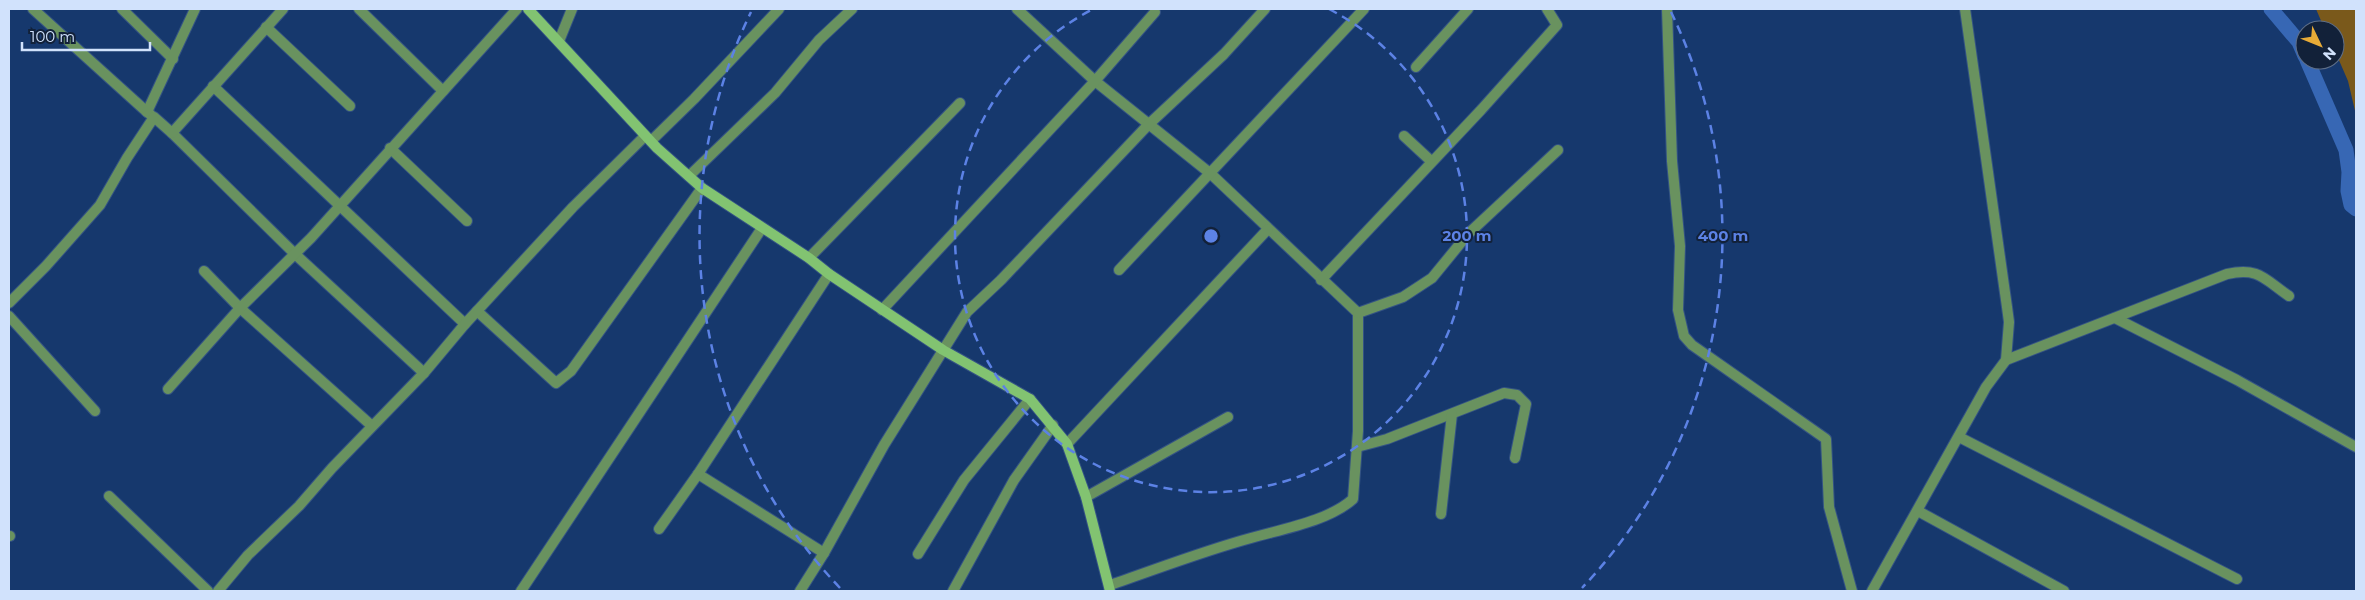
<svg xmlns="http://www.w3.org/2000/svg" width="2365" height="600" viewBox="0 0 2365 600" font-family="Montserrat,sans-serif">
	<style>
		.green { fill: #7a591b }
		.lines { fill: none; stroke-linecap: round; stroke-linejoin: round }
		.river { stroke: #3767b4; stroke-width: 15 }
		.minor-casing { stroke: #345384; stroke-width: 12 }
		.secondary-casing { stroke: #345384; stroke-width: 12 }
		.minor { stroke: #69925f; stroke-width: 10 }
		.secondary { stroke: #82c371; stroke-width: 10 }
		.ring { fill: none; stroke: #5c82e5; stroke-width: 2.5; stroke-dasharray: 9 6 }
		.centre { fill: #5c82e5; stroke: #122139; stroke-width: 2.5 }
		.ring-label { font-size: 15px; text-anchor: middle; font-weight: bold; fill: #5c82e5; stroke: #122139; stroke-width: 4; stroke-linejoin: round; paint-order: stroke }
	</style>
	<rect width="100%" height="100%" fill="#16386d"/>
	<path class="green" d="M2316 9H2356V115L2348 81 2335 51V30H2325Z"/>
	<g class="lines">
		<g class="river">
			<path d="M2271 9 2299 42 2305 56"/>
			<path d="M2307 60 2346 150 2349 172 2348 191 2351 205 2356 209"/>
		</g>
		<defs>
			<g id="minor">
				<path d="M33 9 147 112"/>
				<path d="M122 9 173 59"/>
				<path d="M359 9 443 91"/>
				<path d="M1017 9 1095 81 1211 174 1358 313V431L1353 499C1329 521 1282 529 1251 538 1203 551 1157 569 1110 585"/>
				<path d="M1667 9 1672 161 1680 246 1678 310 1684 336 1692 345 1826 439 1829 507 1852 591"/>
				<path d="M266 27 350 106"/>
				<path d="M559 41 572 9"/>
				<path d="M1416 67 1468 9"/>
				<path d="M213 86 465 324"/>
				<path d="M151 115 147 112 195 9"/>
				<path d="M172 133 295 254 424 373"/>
				<path d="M1404 136 1431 161"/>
				<path d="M651 141 694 99 779 9"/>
				<path d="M390 148 467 221"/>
				<path d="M689 176 775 93 819 40 852 9"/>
				<path d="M809 258 960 103"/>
				<path d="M1119 270 1364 9"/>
				<path d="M204 271 240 308 372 426"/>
				<path d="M1321 280 1481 110 1557 25 1547 9"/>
				<path d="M9 303 46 266 100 205 127 158 154 117 172 133 283 9"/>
				<path d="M882 310 1095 81 1155 12"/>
				<path d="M477 311 556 383 571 371 702 188"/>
				<path d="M1358 313 1403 297 1432 278 1468 234 1558 150"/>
				<path d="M9 316 95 411"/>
				<path d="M2115 318 2237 380 2356 447"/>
				<path d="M2006 360 2227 274C2259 267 2264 279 2289 296"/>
				<path d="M168 389 240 308 311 238 517 9"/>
				<path d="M1959 437 2237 579"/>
				<path d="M1067 444 1268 229"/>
				<path d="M1357 447 1387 439 1504 393 1517 395 1526 404 1515 458"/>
				<path d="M698 474 824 553"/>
				<path d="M109 496 208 591"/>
				<path d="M1086 497 1228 417"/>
				<path d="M1918 511 2064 591"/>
				<path d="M1441 514 1452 414"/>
				<path d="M659 529 698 474 829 274"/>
				<path d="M9 536H10"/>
				<path d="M918 554 964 480 1030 399"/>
				<path d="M218 591 248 555 299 506 332 468 424 373 465 324 573 207 645 136"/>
				<path d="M521 591 762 228"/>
				<path d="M800 591 824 553 884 445 967 312 1001 280 1148 125 1224 54 1265 9"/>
				<path d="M953 591 1014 480 1053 425"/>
				<path d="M1872 591 1986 387 2006 360 2009 322 2007 307 1965 9"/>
			</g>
			<path id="secondary" d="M528 9 657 148 702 188 809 258 829 274 943 350 1030 399 1067 444 1086 497 1110 591"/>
		</defs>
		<use href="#minor" class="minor-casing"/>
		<use href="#secondary" class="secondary-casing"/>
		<use href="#minor" class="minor"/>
		<use href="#secondary" class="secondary"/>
	</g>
	<g class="ring">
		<path d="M1329 9A256 256 0 1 1 1093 9"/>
		<path d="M840 588A512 512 0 0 1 751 12M1671 12A512 512 0 0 1 1582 588"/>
	</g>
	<circle cx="1211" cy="236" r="8" class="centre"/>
	<g class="ring-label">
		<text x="1467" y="241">200 m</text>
		<text x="1723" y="241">400 m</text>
	</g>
	<rect width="2365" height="600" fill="none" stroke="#d1e2fc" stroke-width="20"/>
	<g transform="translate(2320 45) rotate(133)"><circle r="24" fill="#122139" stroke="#5e6e87"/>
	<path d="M0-4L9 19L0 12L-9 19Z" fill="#e8ab37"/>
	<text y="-8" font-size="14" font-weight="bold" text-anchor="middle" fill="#d1e2fc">N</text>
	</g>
	<path d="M22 42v8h128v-8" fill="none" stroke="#d1e2fc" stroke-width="2.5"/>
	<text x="30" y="42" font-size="15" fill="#d1e2fc" stroke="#122139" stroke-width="4" paint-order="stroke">100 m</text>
</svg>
